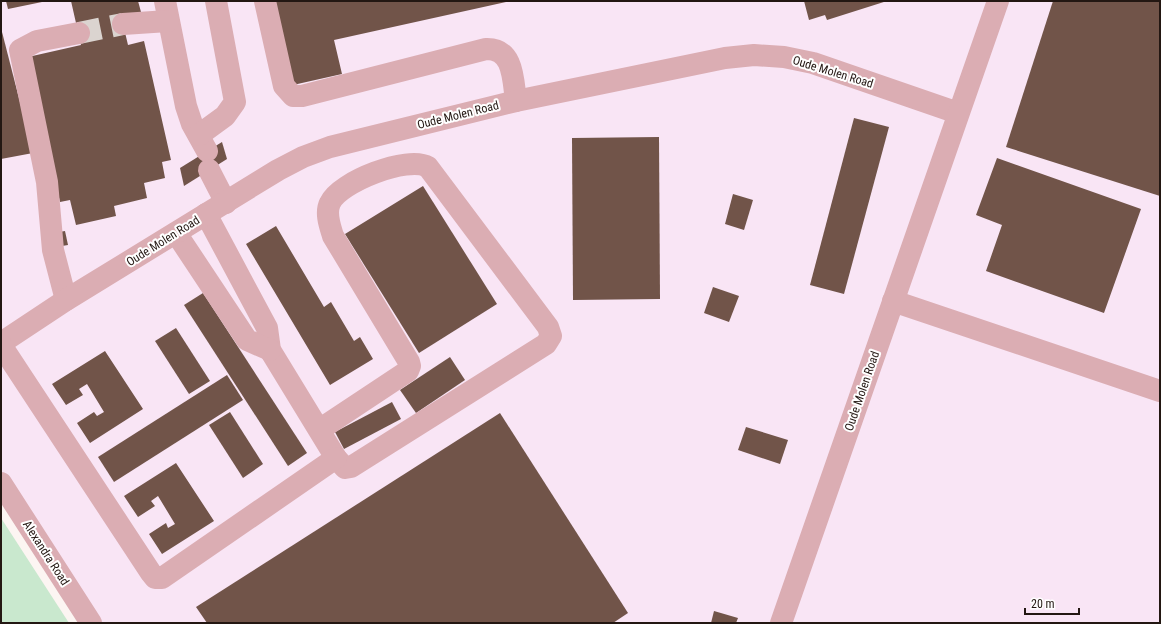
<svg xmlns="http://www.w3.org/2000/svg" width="1161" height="624" viewBox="0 0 1161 624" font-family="'Roboto Condensed',sans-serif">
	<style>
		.industrial { fill: #f9e5f5 }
		.green { fill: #c9e8ce }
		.building { fill: #715449 }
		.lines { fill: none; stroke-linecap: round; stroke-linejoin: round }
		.minor-tunnel { stroke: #dbd4d0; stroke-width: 22; stroke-dasharray: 22 11; stroke-linecap: butt }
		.minor { stroke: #dbadb3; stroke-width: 22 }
		.labels { text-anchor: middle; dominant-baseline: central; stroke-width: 4; stroke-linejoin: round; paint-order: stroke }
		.street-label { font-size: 12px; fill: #231712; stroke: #fff }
	</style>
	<rect width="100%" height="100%" fill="#fcf5f2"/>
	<path class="industrial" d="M1 1H1160V623H91L1 483Z"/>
	<path class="green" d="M1 518 69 623H1Z"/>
	<g class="building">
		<path d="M6 1H42V2L8 9Z"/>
		<path d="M71 1H138L141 12 123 24 128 45 144 41 171 160 162 162 165 178 144 183 147 198 114 206 116 216 76 225 70 200 60 202 28 57 81 45Z"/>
		<path d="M274 1H506V2L334 40 342 74 293 85Z"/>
		<path d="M804 1H887L827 20 825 15 809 20Z"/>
		<path d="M1053 1H1160V196L1006 147Z"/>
		<path d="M1 28 33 153 1 159Z"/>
		<path d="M854 118 889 127 844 294 810 285Z"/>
		<path d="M659 137 660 299 573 300 572 138Z"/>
		<path d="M222 142 227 159 184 186 180 168Z"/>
		<path d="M997 158 1141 209 1104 313 986 271 1002 225 976 215Z"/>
		<path d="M423 186 497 304 419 353 345 234Z"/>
		<path d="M733 194 753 200 744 230 725 224Z"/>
		<path d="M276 226 324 307 331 302 354 341 360 337 373 359 330 385 246 244Z"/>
		<path d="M65 231 68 245 62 246 59 232Z"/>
		<path d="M713 287 739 296 729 322 704 313Z"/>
		<path d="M203 293 307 453 288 466 184 305Z"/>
		<path d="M176 328 210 381 189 394 155 341Z"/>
		<path d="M105 351 143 409 90 443 77 423 94 412 97 416 104 412 87 384 79 389 83 395 66 405 52 384Z"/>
		<path d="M450 357 465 380 416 413 400 390Z"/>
		<path d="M227 375 243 400 114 482 98 457Z"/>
		<path d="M392 402 401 419 344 449 335 432Z"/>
		<path d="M230 412 263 464 243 478 209 425Z"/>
		<path d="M500 413 628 613 613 623H207L196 607Z"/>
		<path d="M746 427 788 440 780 464 738 450Z"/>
		<path d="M176 463 214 521 162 554 149 534 166 523 168 528 175 524 158 496 151 501 155 506 138 517 124 496Z"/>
		<path d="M714 611 738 618 736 623H711Z"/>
	</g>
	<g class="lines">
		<path class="minor-tunnel" d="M79 33 123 24"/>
		<g class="minor">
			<path d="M165 1 186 106 192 124 207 151"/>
			<path d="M265 1 284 86 293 96H302L486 49C514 48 513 80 516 101"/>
			<path d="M123 24 168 21"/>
			<path d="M199 135 225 116 235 102 216 1"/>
			<path d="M209 170 226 203"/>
			<path d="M206 214 267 328 270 350 336 458 345 468 351 467 546 344 551 336 548 327 428 167C408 155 339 182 330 203 325 213 330 226 333 236L409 362 410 366 408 371 319 430"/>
			<path d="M176 233 247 340 270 350"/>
			<path d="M66 300 53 250 47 182 20 50 37 41 79 33"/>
			<path d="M893 301 1160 391"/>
			<path d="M1 343 66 300 278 170 303 157 330 147 516 101 725 58 754 55 784 57 813 63 958 113"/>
			<path d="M1 345 151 573 155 578H162L336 458"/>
			<path d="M1 483 91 623"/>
			<path d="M781 623 998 1"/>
		</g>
	</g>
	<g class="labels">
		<g class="street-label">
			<text transform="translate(833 72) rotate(17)">Oude Molen Road</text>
			<text transform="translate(458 115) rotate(-14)">Oude Molen Road</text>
			<text transform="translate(163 241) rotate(-32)">Oude Molen Road</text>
			<text transform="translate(862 391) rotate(-71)">Oude Molen Road</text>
			<text transform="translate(46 553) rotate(57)">Alexandra Road</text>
		</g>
	</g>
	<rect width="1161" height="624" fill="none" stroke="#231712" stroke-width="4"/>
	<path d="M1025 608v6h54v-6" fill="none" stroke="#231712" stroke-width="2"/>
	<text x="1031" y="608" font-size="12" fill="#231712" stroke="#ffffff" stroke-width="3" paint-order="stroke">20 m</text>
</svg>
